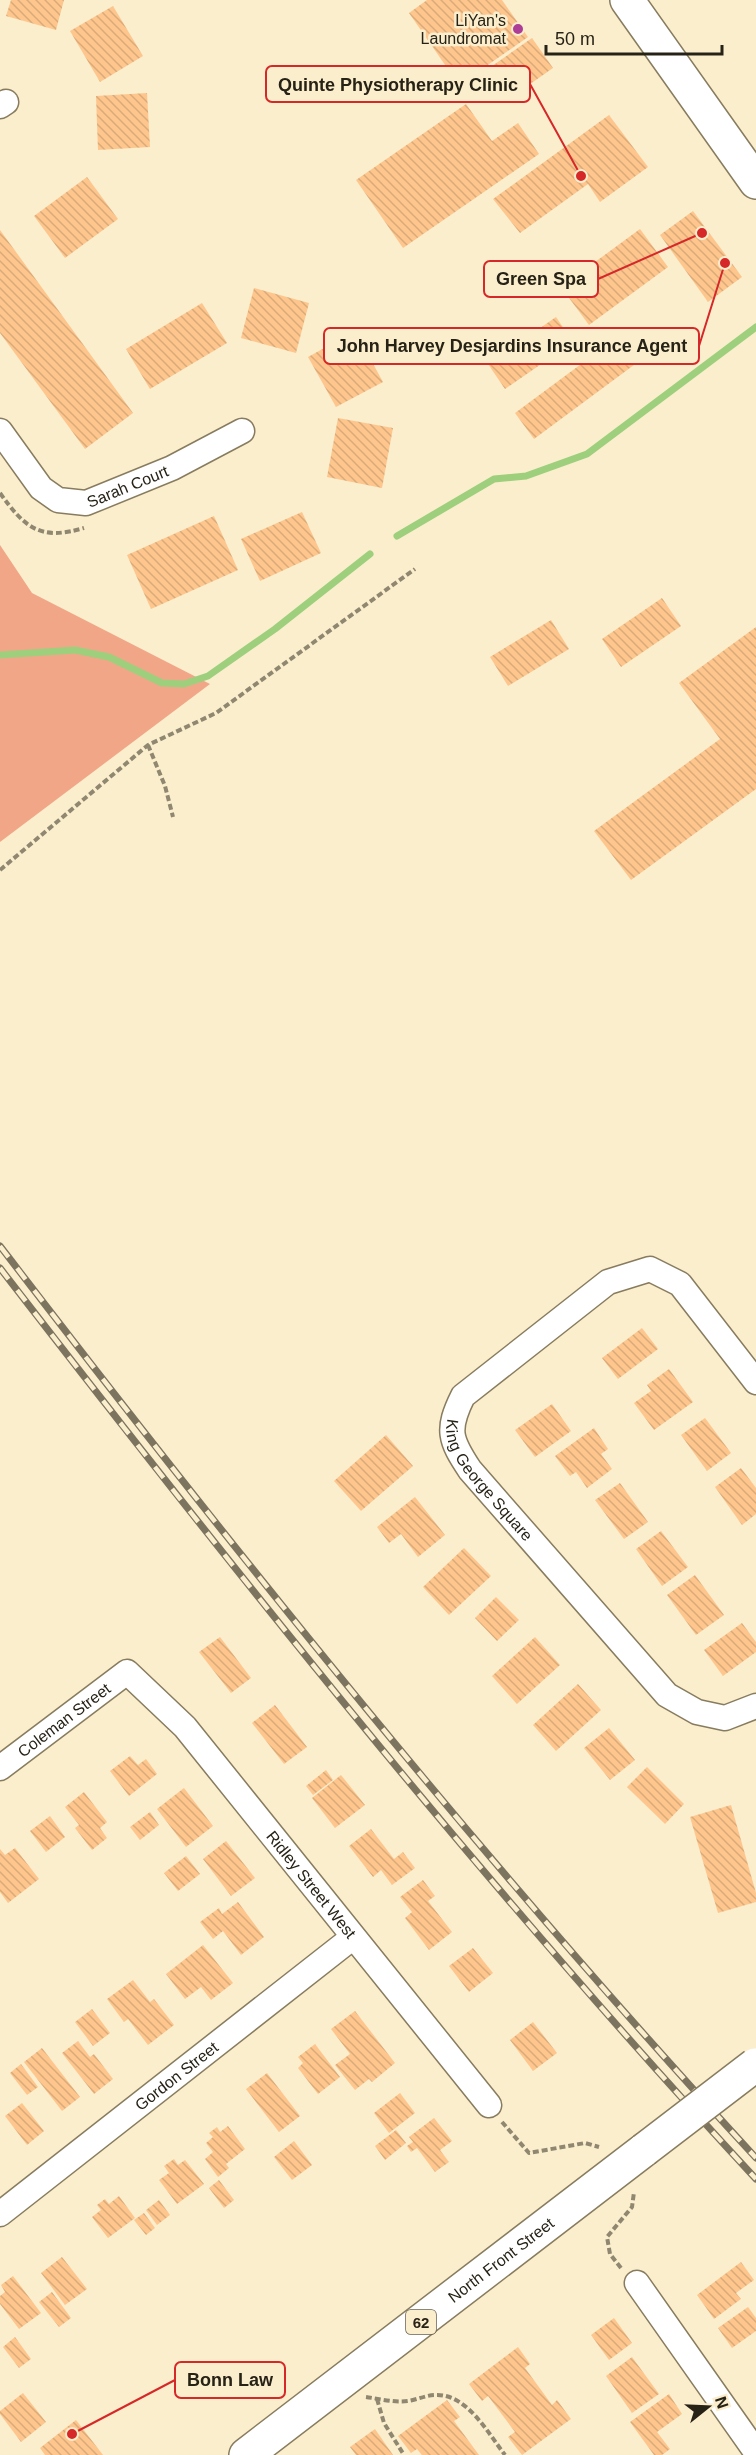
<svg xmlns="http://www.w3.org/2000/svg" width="756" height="2455" viewBox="0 0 756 2455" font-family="Arial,sans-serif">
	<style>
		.grass { fill: #f1a787 }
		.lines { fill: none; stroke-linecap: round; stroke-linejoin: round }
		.stream { stroke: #9ecf7d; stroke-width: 7 }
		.building { fill: url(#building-back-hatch) }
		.minor-casing { stroke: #887c5f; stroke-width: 27 }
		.secondary-casing { stroke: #887c5f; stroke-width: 36 }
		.primary-casing { stroke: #887c5f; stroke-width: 36 }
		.path { stroke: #908771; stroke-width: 4; stroke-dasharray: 6 3; stroke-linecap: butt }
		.minor { stroke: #fff; stroke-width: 24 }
		.secondary { stroke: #fff; stroke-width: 33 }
		.primary { stroke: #fff; stroke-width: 33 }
		.rail-casing { stroke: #7d7460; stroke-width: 7 }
		.rail { stroke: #fbeecd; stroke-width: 4.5; stroke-dasharray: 14; stroke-linecap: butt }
		.primary-bridge-casing { stroke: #887c5f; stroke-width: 36; stroke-linecap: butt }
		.primary-bridge { stroke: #fff; stroke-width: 33 }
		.poi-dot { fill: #ae3d98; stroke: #fbeecd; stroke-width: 2 }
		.labels { text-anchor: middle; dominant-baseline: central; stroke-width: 5; stroke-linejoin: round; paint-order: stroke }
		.shield { fill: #fbeecd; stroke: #675f4d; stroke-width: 1.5 }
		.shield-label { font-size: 15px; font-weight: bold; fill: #272216 }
		.poi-label { font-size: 16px; fill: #272216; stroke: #fbeecd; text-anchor: end }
		.street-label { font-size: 16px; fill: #272216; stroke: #fbeecd }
		.leader { fill: none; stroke: #d62828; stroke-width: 2 }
		.callout-dot { fill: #d62828; stroke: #fbeecd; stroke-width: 2 }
		.callout { fill: #fbeecd; stroke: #d62828; stroke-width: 2 }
		.callout-label { font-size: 18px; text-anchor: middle; font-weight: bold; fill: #272216 }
	</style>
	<defs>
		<pattern id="building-back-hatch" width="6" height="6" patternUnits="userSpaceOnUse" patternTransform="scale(1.5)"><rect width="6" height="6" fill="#fec68d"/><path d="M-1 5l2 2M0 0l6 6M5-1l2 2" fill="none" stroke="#daaa79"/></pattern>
	</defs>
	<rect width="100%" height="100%" fill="#fbeecd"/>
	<path class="grass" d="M0 545 32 593 210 684 0 842Z"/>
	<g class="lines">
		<g class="stream">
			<path d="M397 536 494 479 526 476 587 454 756 327"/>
			<path d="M0 655 75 650 109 657 162 683 184 684 208 676 275 629 370 554"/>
		</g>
	</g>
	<g class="building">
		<path d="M11 0H64L56 30 6 16Z"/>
		<path d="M427 0H502L528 37 459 85 409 13Z"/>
		<path d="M113 6 143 56 100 82 70 31Z"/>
		<path d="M532 38 553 68 503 103 482 73Z"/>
		<path d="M147 93 150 147 98 150 96 96Z"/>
		<path d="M466 104 492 141 518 123 539 154 403 248 356 180Z"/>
		<path d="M609 115 648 167 600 202 588 184 520 233 493 199Z"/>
		<path d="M87 177 118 219 65 258 34 216Z"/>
		<path d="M693 211 742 277 708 302 660 235Z"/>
		<path d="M640 229 668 267 589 325 561 287Z"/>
		<path d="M0 230 133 413 85 449 0 333Z"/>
		<path d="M254 288 309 303 296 353 241 338Z"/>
		<path d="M202 303 227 343 150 389 126 349Z"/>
		<path d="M556 317 573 342 505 389 488 364Z"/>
		<path d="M355 331 383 382 336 407 308 357Z"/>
		<path d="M619 336 638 362 534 439 515 413Z"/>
		<path d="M338 418 393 428 382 488 327 477Z"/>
		<path d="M302 512 321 553 260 581 241 539Z"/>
		<path d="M214 516 238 570 151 609 127 555Z"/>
		<path d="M662 598 681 626 621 667 602 639Z"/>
		<path d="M551 620 569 649 508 686 490 657Z"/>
		<path d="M756 627V789L631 880 594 831 720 739 679 683Z"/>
		<path d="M642 1328 658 1349 618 1379 602 1358Z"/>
		<path d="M669 1369 693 1402 654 1430 634 1403 651 1391 647 1385Z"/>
		<path d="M552 1404 571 1431 535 1457 515 1430Z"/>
		<path d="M705 1418 731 1453 707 1471 681 1435Z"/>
		<path d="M594 1428 608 1449 601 1454 612 1469 587 1488 576 1472 570 1476 555 1456Z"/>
		<path d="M386 1435 413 1466 361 1511 334 1481Z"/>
		<path d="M741 1468 756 1488V1514L742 1525 715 1487Z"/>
		<path d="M620 1483 648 1522 624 1539 595 1500Z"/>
		<path d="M415 1497 445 1535 418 1557 401 1534 389 1543 377 1527Z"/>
		<path d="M661 1531 688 1567 662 1586 636 1549Z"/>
		<path d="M464 1548 491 1576 449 1615 423 1587Z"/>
		<path d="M695 1575 724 1615 696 1635 667 1595Z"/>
		<path d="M496 1597 519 1620 497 1641 475 1618Z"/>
		<path d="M742 1623 756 1642V1652L723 1676 704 1650Z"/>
		<path d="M220 1637 251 1678 231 1693 199 1652Z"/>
		<path d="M535 1637 560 1665 517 1704 492 1676Z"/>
		<path d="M578 1684 601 1710 556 1751 533 1725Z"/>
		<path d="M275 1705 307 1747 284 1764 252 1723Z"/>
		<path d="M609 1728 635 1760 610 1780 584 1748Z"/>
		<path d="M130 1756 138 1765 146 1759 157 1774 129 1796 110 1771Z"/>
		<path d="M647 1767 684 1804 665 1824 627 1787Z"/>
		<path d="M326 1770 333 1780 313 1795 306 1786Z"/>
		<path d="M341 1775 365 1805 335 1828 312 1798Z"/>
		<path d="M184 1788 213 1826 186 1847 157 1809Z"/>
		<path d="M84 1792 107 1822 100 1828 107 1838 92 1850 75 1828 79 1825 65 1807Z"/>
		<path d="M731 1805 756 1893V1902L718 1913 690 1817Z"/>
		<path d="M150 1812 159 1825 140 1840 130 1827Z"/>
		<path d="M50 1816 65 1837 46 1852 30 1831Z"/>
		<path d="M371 1829 394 1859 403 1852 415 1868 392 1885 381 1870 373 1877 349 1846Z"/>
		<path d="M226 1841 255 1878 231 1896 203 1859Z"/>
		<path d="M15 1848 39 1879 8 1903 0 1892V1849L5 1855Z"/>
		<path d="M186 1856 200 1874 178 1891 164 1873Z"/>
		<path d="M423 1880 435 1896 428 1901 452 1932 429 1950 405 1918 412 1912 400 1897Z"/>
		<path d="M238 1902 264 1937 241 1955 223 1931 213 1939 200 1922 219 1908 222 1914Z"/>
		<path d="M203 1945 233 1983 211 2000 201 1987 185 1999 166 1974Z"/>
		<path d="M473 1948 493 1973 469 1992 449 1966Z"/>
		<path d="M133 1980 150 2002 154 1999 174 2025 148 2045 128 2019 124 2022 107 1999Z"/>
		<path d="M92 2009 110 2033 93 2046 75 2022Z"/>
		<path d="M355 2011 395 2063 372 2082 369 2079 355 2090 335 2065 350 2054 331 2029Z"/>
		<path d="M533 2022 557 2053 533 2071 510 2040Z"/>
		<path d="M78 2041 90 2057 94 2054 113 2079 94 2094 62 2053Z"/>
		<path d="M315 2044 340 2077 318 2094 298 2068 303 2063 298 2057Z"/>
		<path d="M42 2048 80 2097 62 2111 24 2062Z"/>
		<path d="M21 2064 38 2087 27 2095 10 2073Z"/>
		<path d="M267 2073 300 2116 279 2132 246 2089Z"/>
		<path d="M400 2093 415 2113 389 2133 374 2113Z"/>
		<path d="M22 2103 44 2131 27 2145 5 2116Z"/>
		<path d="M434 2118 452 2141 440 2150 449 2162 435 2172 417 2148 411 2152 407 2146 413 2142 409 2137Z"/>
		<path d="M228 2126 245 2149 226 2164 229 2168 218 2177 205 2159 213 2152 206 2143 213 2137 209 2133 217 2127 220 2132Z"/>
		<path d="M396 2130 406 2143 385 2160 375 2146Z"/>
		<path d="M294 2141 312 2165 292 2180 274 2157Z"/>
		<path d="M174 2159 178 2165 185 2160 204 2184 177 2204 159 2180 169 2173 164 2166Z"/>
		<path d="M219 2180 234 2200 224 2208 209 2188Z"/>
		<path d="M119 2196 135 2218 108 2238 92 2217 101 2210 97 2205 105 2199 109 2204Z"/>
		<path d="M159 2200 170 2215 157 2225 146 2210Z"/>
		<path d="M144 2213 155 2228 146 2235 134 2220Z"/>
		<path d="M62 2257 87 2289 65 2305 41 2273Z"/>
		<path d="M741 2262 754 2280 736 2293 741 2299 714 2319 697 2295Z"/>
		<path d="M13 2276 41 2313 19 2329 0 2304V2296L5 2292 1 2285Z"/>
		<path d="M52 2292 71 2318 59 2327 39 2302Z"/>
		<path d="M748 2307 756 2318V2331L732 2348 718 2328Z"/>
		<path d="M614 2318 632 2343 609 2360 591 2335Z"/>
		<path d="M15 2337 31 2359 19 2368 3 2347Z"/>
		<path d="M518 2347 530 2364 525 2368 552 2405 557 2400 571 2419 522 2455 508 2437 515 2432 488 2396 482 2401 469 2384Z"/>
		<path d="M632 2357 659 2394 632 2413 606 2376Z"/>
		<path d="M23 2393 46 2422 21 2442 0 2414V2411Z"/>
		<path d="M669 2394 682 2414 657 2432 670 2449 662 2455H654L630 2422Z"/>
		<path d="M447 2400 460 2417 454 2421 479 2455H422L417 2449 411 2453 398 2436Z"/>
		<path d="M76 2420 103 2455H45L40 2448Z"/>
		<path d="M375 2429 393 2455H356L350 2447Z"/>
	</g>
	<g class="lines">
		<defs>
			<g id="minor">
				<path d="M0 106 6 102"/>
				<path id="s1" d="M0 431 41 488 58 500 86 503 172 468 242 431"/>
				<path id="s2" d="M756 1382 680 1284 650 1269 608 1282 463 1396C446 1430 450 1440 470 1470L667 1695 697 1712 725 1718 756 1706"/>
				<path id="s3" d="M0 1768 127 1672 185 1727 489 2105"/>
				<path id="s4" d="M0 2214 352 1938"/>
				<path d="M637 2283 756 2452"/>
			</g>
			<path id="secondary" d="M627 0 756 182"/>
			<g id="primary">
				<path id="s5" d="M246 2455 644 2150"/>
			</g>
		</defs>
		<use href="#minor" class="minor-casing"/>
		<use href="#secondary" class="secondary-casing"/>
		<use href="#primary" class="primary-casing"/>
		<g class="path">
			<path d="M0 493C25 528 40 541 84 528"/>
			<path d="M148 745 165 786 173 817"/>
			<path d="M0 870 148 745 216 713 415 569"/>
			<path d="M502 2122 529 2153 585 2143 599 2147"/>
			<path d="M621 2268 610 2254 607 2237 632 2207 634 2192"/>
			<path d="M366 2397C381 2399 398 2404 413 2400 421 2398 428 2395 436 2395 467 2394 488 2433 505 2455"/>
			<path d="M377 2399 384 2423 404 2455"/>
		</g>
		<use href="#minor" class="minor"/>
		<use href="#secondary" class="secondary"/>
		<use href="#primary" class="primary"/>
		<defs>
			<g id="rail">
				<path d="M0 1246C240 1559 488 1867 756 2158"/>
				<path d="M0 1268C241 1580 487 1889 756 2179"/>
			</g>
		</defs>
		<use href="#rail" class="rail-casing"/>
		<use href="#rail" class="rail"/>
		<defs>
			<path id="primary-bridge" d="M644 2150 755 2065"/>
		</defs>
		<use href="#primary-bridge" class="primary-bridge-casing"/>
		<use href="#primary-bridge" class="primary-bridge"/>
	</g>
	<circle class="poi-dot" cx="518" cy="29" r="6"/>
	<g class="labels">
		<rect class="shield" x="406" y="2310" width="30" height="24" rx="4.5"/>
		<g class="shield-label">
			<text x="421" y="2322">62</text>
		</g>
		<g class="poi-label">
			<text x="506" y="20">LiYan's<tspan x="506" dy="18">Laundromat</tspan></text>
		</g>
		<g class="street-label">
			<text stroke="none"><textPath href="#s1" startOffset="164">Sarah Court</textPath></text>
			<text stroke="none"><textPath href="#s2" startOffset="484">King George Square</textPath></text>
			<text stroke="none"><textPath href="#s3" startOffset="80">Coleman Street</textPath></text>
			<text stroke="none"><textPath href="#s3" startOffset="441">Ridley Street West</textPath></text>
			<text stroke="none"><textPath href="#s4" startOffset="224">Gordon Street</textPath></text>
			<text stroke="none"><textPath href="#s5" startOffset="321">North Front Street</textPath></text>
		</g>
	</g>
	<path class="leader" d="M581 176L530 84M702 233L598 279M725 263L699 346M72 2434L175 2380"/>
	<g class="callout-dot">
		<circle cx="581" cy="176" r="6"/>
		<circle cx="702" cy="233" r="6"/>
		<circle cx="725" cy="263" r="6"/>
		<circle cx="72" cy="2434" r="6"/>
	</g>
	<g class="callout">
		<rect x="266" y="66" width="264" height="36" rx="6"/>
		<rect x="484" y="261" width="114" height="36" rx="6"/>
		<rect x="324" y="328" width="375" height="36" rx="6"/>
		<rect x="175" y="2362" width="110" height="36" rx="6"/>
	</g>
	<g class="callout-label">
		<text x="398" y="91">Quinte Physiotherapy Clinic</text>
		<text x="541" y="285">Green Spa</text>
		<text x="512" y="352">John Harvey Desjardins Insurance Agent</text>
		<text x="230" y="2386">Bonn Law</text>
	</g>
	<g transform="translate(708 2407) rotate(72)" stroke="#fbeecd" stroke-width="4.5" paint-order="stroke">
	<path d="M0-4.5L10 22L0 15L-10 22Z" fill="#272216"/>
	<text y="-9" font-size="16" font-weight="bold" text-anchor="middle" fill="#272216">N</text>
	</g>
	<path d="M546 45v9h176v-9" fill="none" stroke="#272216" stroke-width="3"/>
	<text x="555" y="45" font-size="18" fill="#272216" stroke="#fbeecd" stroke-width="4.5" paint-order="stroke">50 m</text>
</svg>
